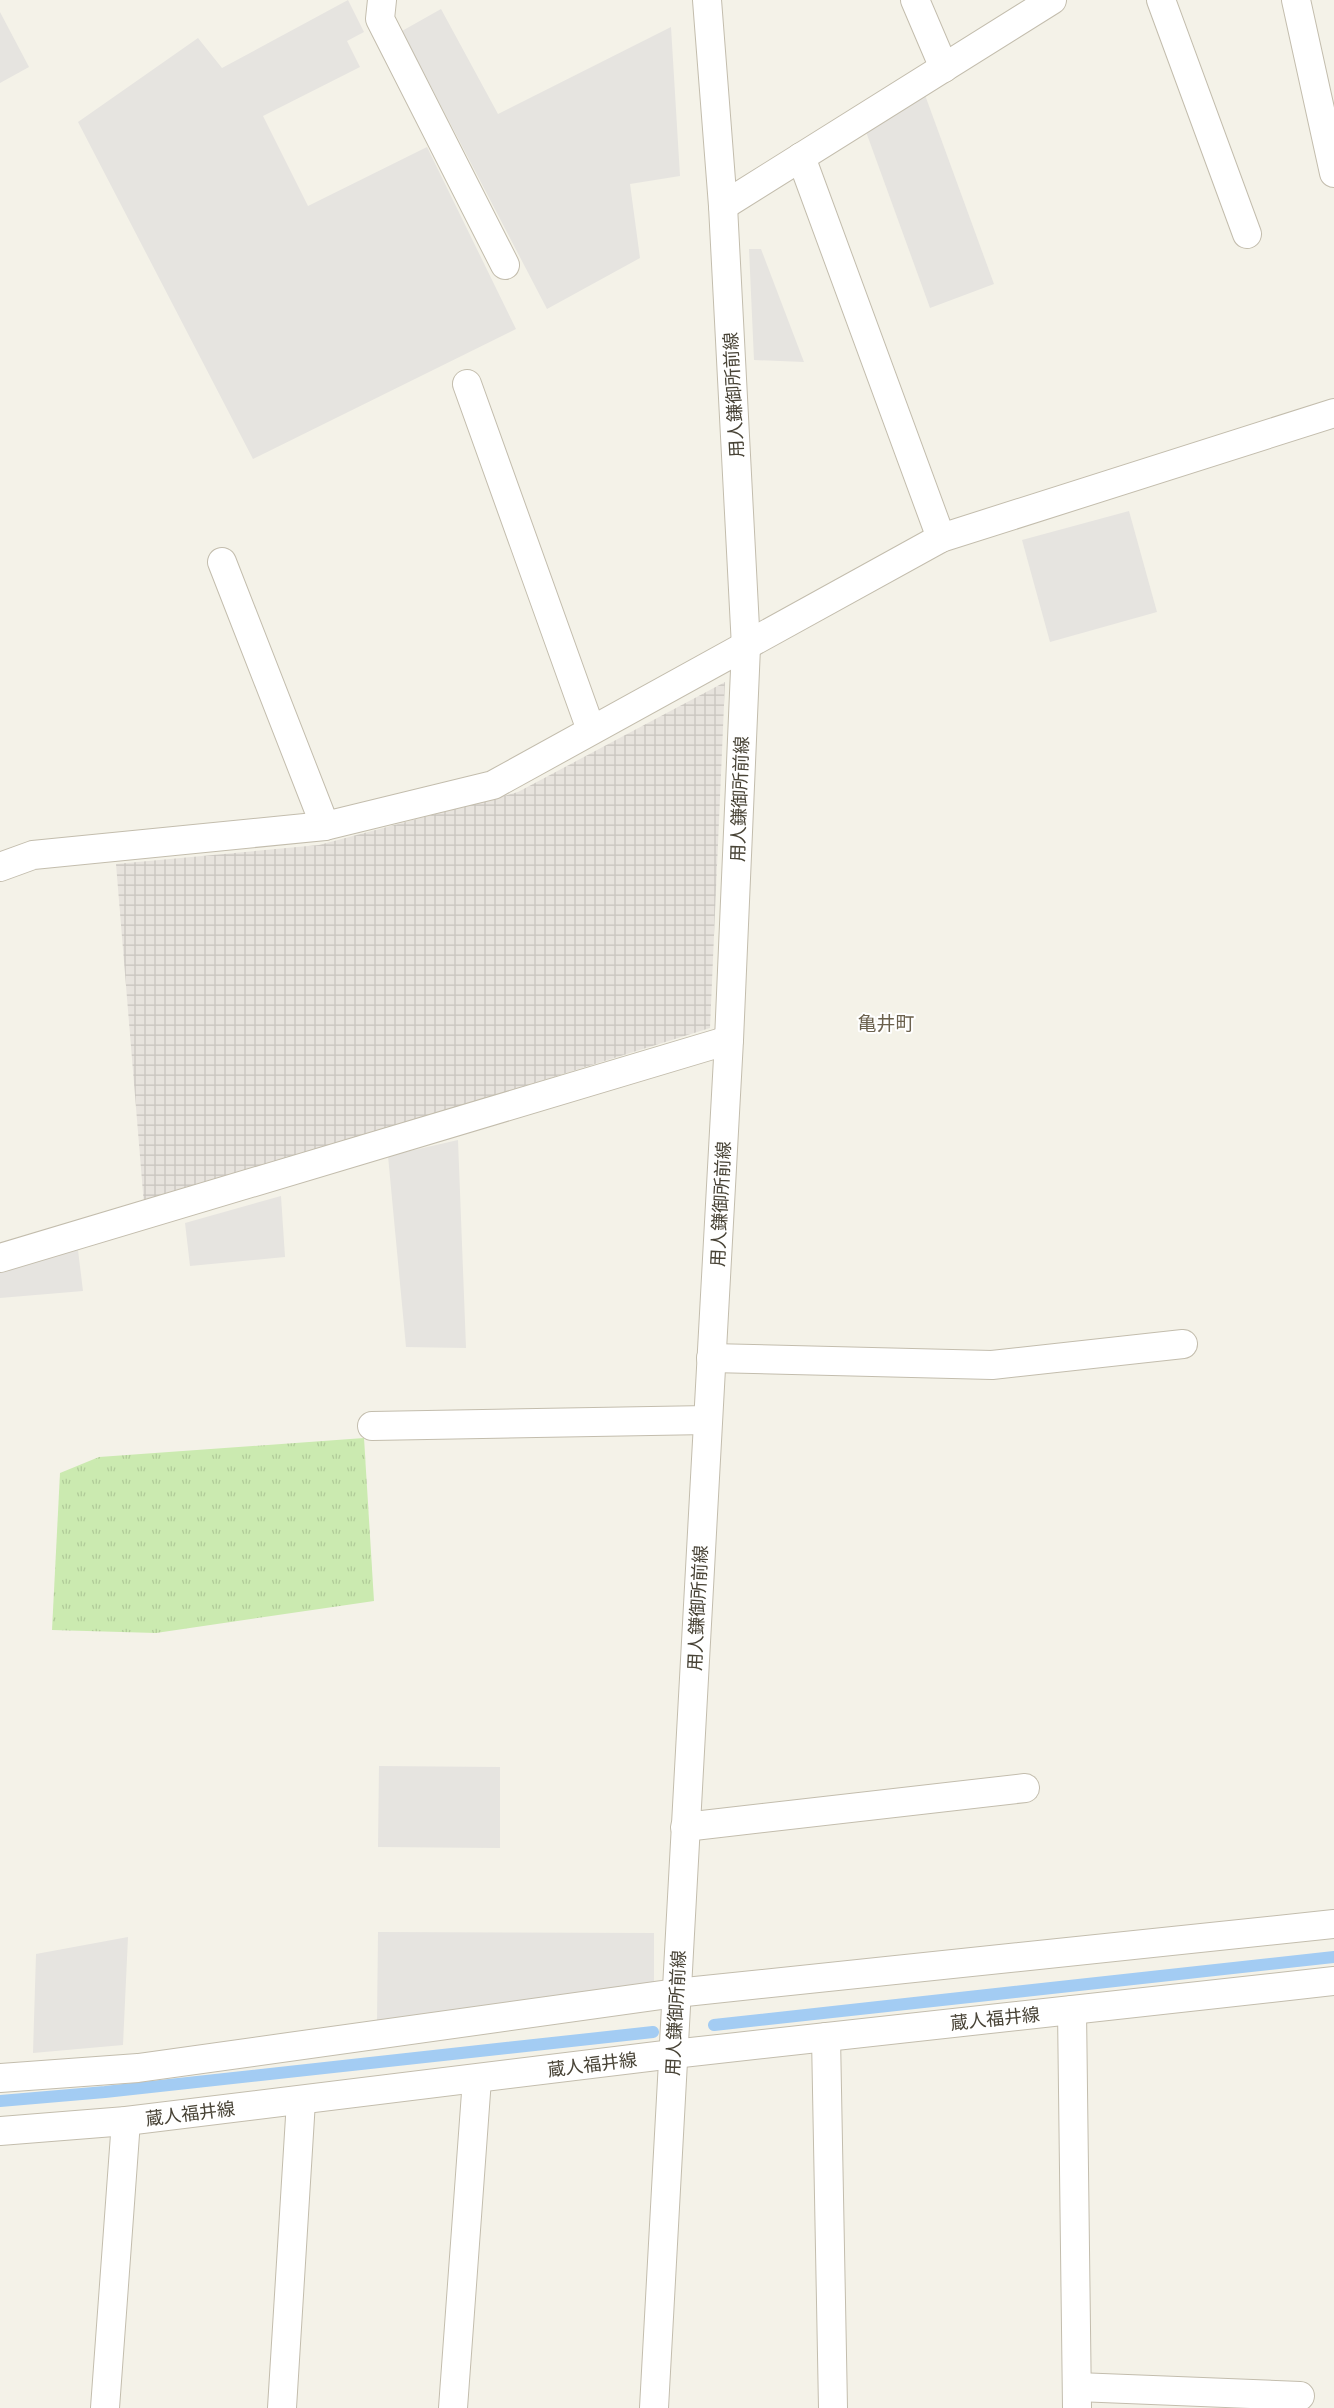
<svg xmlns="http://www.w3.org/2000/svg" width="1334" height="2408" viewBox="0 0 1334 2408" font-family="'Exo 2','Noto Sans JP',sans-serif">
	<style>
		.industrial { fill: url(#industrial-grid) }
		.grass { fill: url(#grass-tufts) }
		.parking { fill: #e6e4e0 }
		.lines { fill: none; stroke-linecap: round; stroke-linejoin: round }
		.stream { stroke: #a3ccf3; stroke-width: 12 }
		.minor-casing { stroke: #c3bdad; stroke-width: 30 }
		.minor { stroke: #fff; stroke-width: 28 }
		.labels { text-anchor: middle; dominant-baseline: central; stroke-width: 4; stroke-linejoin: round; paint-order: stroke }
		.street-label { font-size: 18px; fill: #484336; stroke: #fff }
		.neighbourhood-label { font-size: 19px; fill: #6b614d; stroke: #fff }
	</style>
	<defs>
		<pattern id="industrial-grid" width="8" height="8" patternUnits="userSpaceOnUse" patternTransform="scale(1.25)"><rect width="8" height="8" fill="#e7e3dd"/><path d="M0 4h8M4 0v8" fill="none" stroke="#c8c4be"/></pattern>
		<pattern id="grass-tufts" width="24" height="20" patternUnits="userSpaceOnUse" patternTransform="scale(1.25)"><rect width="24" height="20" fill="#cbeab0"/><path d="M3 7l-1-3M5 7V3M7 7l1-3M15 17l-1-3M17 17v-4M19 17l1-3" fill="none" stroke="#b0ca98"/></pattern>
	</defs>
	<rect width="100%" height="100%" fill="#f4f2e8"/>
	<path class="industrial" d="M725 682 710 1028 144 1205 116 864 319 845 518 792Z"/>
	<path class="grass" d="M364 1438 374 1601 156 1633 52 1630 60 1473 99 1457Z"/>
	<g class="parking">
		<path d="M348 0 364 32 347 41 360 67 263 116 308 206 427 147 516 329 253 459 78 122 198 38 222 68Z"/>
		<path d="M441 9 498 114 671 27 680 176 630 184 640 258 547 309 402 31Z"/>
		<path d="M0 12 29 67 0 83Z"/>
		<path d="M925 95 994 284 930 308 865 129Z"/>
		<path d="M749 249H761L804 362 754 360Z"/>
		<path d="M1129 511 1157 612 1050 642 1022 540Z"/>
		<path d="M458 1140 466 1348 406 1347 388 1156Z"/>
		<path d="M281 1196 285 1257 190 1266 185 1223Z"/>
		<path d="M78 1250 83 1291 0 1298V1270Z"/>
		<path d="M379 1766 500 1767V1848L378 1847Z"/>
		<path d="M378 1932 654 1933V1984L377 2021Z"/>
		<path d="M128 1937 123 2045 33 2053 36 1954Z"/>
	</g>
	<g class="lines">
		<g class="stream">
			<path d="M714 2025 1334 1957"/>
			<path d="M0 2101 105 2092 653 2032"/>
		</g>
		<defs>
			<g id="minor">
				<path d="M382 0 380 19 505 265"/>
				<path d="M915 0 944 68"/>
				<path d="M1161 0 1247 234"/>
				<path d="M1296 0 1334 173"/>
				<path d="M801 157 941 538"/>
				<path d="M723 206 1052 0"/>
				<path d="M467 384 591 730"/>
				<path d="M222 562 325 826"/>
				<path d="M0 867 33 855 325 826 493 785 941 538 1334 413"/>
				<path d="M0 1258 729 1040"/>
				<path d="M711 1358 992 1365 1183 1344"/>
				<path d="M372 1426 708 1420"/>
				<path d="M685 1827 1025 1788"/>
				<path d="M1072 2010 1077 2408"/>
				<path d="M826 2037 833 2408"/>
				<path d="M0 2078 138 2068 676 1993 1334 1924"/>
				<path d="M0 2131 126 2121 673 2054 1334 1981"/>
				<path d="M1077 2387 1300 2396"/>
				<path d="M105 2408 126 2121"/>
				<path d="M282 2408 301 2101"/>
				<path d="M453 2408 477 2079"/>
				<path d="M654 2408 729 1040 746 647 723 206 707 0"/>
			</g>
		</defs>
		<use href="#minor" class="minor-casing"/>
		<use href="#minor" class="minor"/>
	</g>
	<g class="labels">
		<g class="street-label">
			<text transform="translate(733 395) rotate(-93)">用人鎌御所前線</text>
			<text transform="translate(739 799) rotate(-88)">用人鎌御所前線</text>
			<text transform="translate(720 1204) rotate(-87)">用人鎌御所前線</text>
			<text transform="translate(697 1608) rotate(-87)">用人鎌御所前線</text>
			<text transform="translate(675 2013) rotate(-87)">用人鎌御所前線</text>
			<text transform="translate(995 2018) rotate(-6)">蔵人福井線</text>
			<text transform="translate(592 2064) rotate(-7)">蔵人福井線</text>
			<text transform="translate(190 2113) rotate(-7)">蔵人福井線</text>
		</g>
		<g class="neighbourhood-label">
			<text x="886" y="1022">亀井町</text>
		</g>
	</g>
</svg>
